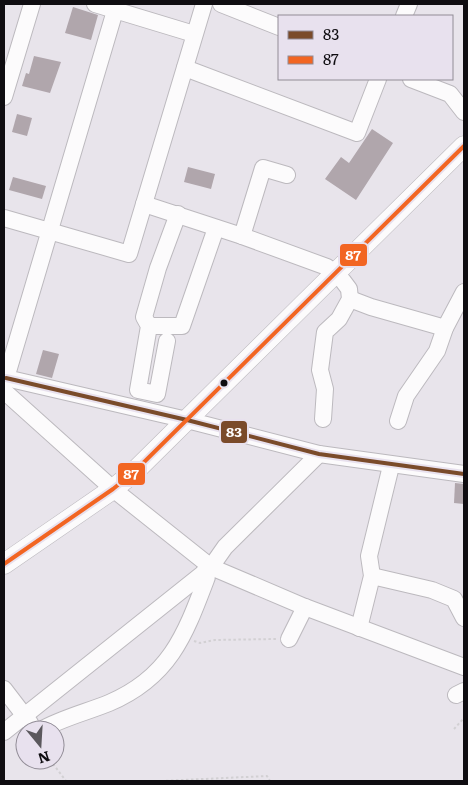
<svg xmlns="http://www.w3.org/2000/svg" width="468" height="785" viewBox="0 0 468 785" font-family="Literata,serif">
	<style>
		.building { fill: #b0a6ac }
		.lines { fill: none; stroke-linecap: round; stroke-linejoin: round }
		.minor-casing { stroke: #bcb9be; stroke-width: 18 }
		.major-casing { stroke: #bcb9be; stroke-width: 21 }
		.path { stroke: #d2d0d3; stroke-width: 2; stroke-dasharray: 2.5 2.5; stroke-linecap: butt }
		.minor { stroke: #fcfbfc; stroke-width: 16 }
		.major { stroke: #fcfbfc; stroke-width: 20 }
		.bus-1-casing { stroke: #e8e1ee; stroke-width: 8 }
		.bus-2-casing { stroke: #e8e1ee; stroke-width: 8 }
		.bus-1 { stroke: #7a4b2a; stroke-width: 4 }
		.bus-2 { stroke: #f26522; stroke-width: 4 }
		.bus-dot { fill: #0f0d11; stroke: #e8e1ee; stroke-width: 2 }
		.line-badge { stroke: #e8e1ee; stroke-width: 2 }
		.badge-label { font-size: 14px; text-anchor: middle; font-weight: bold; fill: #fff }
	</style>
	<rect width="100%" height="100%" fill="#e8e4eb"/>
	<g class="building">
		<path d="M73 7 98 15 91 40 65 33Z"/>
		<path d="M34 56 61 62 50 93 22 86 26 73 29 74Z"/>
		<path d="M17 114 32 118 27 136 12 132Z"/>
		<path d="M372 129 393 143 356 200 325 179 341 157 349 163Z"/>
		<path d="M188 167 215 174 211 189 184 182Z"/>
		<path d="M13 177 46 186 42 199 9 190Z"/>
		<path d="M43 350 59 354 52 378 36 374Z"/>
		<path d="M455 483 464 484V504L454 503Z"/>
	</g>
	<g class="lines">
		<defs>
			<g id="minor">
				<path d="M95 4 194 34"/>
				<path d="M221 4 279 27"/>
				<path d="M404 16 409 4"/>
				<path d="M185 68 357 133 378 79"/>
				<path d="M411 79 450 94 464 112"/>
				<path d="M4 97 32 4"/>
				<path d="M144 204 242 236 327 267 343 281 349 289 350 299 339 319 325 332 320 370 325 389 323 419"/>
				<path d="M4 218 129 254 204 4"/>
				<path d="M242 236 263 168 287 175"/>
				<path d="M350 299 371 307 445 328"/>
				<path d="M149 326H182L216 228"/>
				<path d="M167 341 157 394 138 390 149 326 144 317 158 268 178 214"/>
				<path d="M6 378 187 420 319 454 464 474"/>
				<path d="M4 385 117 4"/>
				<path d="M4 391 113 489 211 567 305 607 464 667"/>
				<path d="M398 421 406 396 437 351 445 328 464 292"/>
				<path d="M372 576 432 590 454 599 464 618"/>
				<path d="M359 628 372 576 369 556 390 470"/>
				<path d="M289 639 305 607"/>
				<path d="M4 689 30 723"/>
				<path d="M456 695 464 691"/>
				<path d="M41 730C62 718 87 712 109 703 170 677 185 635 207 577L204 572"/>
				<path d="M4 732 211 567 225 547 319 454"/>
			</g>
			<path id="major" d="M4 564 113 489 134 472 464 146"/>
		</defs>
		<use href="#minor" class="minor-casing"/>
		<use href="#major" class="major-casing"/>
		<g class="path">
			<path d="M194 641 200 643 215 640 276 639"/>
			<path d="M454 729 464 718"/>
			<path d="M50 760 66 781"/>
			<path d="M161 781 267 776 270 781"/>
		</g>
		<use href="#minor" class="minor"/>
		<use href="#major" class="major"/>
		<defs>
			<path id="bus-1" d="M6 378 187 420 319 454 464 474"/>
			<path id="bus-2" d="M4 564 113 489 134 472 464 146"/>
		</defs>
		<use href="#bus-1" class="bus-1-casing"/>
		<use href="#bus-2" class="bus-2-casing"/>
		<use href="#bus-1" class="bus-1"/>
		<use href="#bus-2" class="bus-2"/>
	</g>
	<circle class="bus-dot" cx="224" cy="383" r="4.5"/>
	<g class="line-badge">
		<rect x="339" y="243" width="29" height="24" rx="5" fill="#f26522"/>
		<rect x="220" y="420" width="28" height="24" rx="5" fill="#7a4b2a"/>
		<rect x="117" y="462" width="29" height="24" rx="5" fill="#f26522"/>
	</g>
	<g class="badge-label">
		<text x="353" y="260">87</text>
		<text x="234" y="437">83</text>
		<text x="131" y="479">87</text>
	</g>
	<rect width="468" height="785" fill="none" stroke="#0f0d11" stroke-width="10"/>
	<rect x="278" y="15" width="175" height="65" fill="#e8e1ee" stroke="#918c96"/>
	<rect x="288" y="31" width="25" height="8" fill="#7a4b2a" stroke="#918c96"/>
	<text x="323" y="40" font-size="15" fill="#0f0d11">83</text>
	<rect x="288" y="56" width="25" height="8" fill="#f26522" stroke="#918c96"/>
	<text x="323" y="65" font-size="15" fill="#0f0d11">87</text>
	<g transform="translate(40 745) rotate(162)"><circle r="24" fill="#e8e1ee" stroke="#918c96"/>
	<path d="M0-4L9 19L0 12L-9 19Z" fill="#5b585d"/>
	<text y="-8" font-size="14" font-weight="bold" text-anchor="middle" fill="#0f0d11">N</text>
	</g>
</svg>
